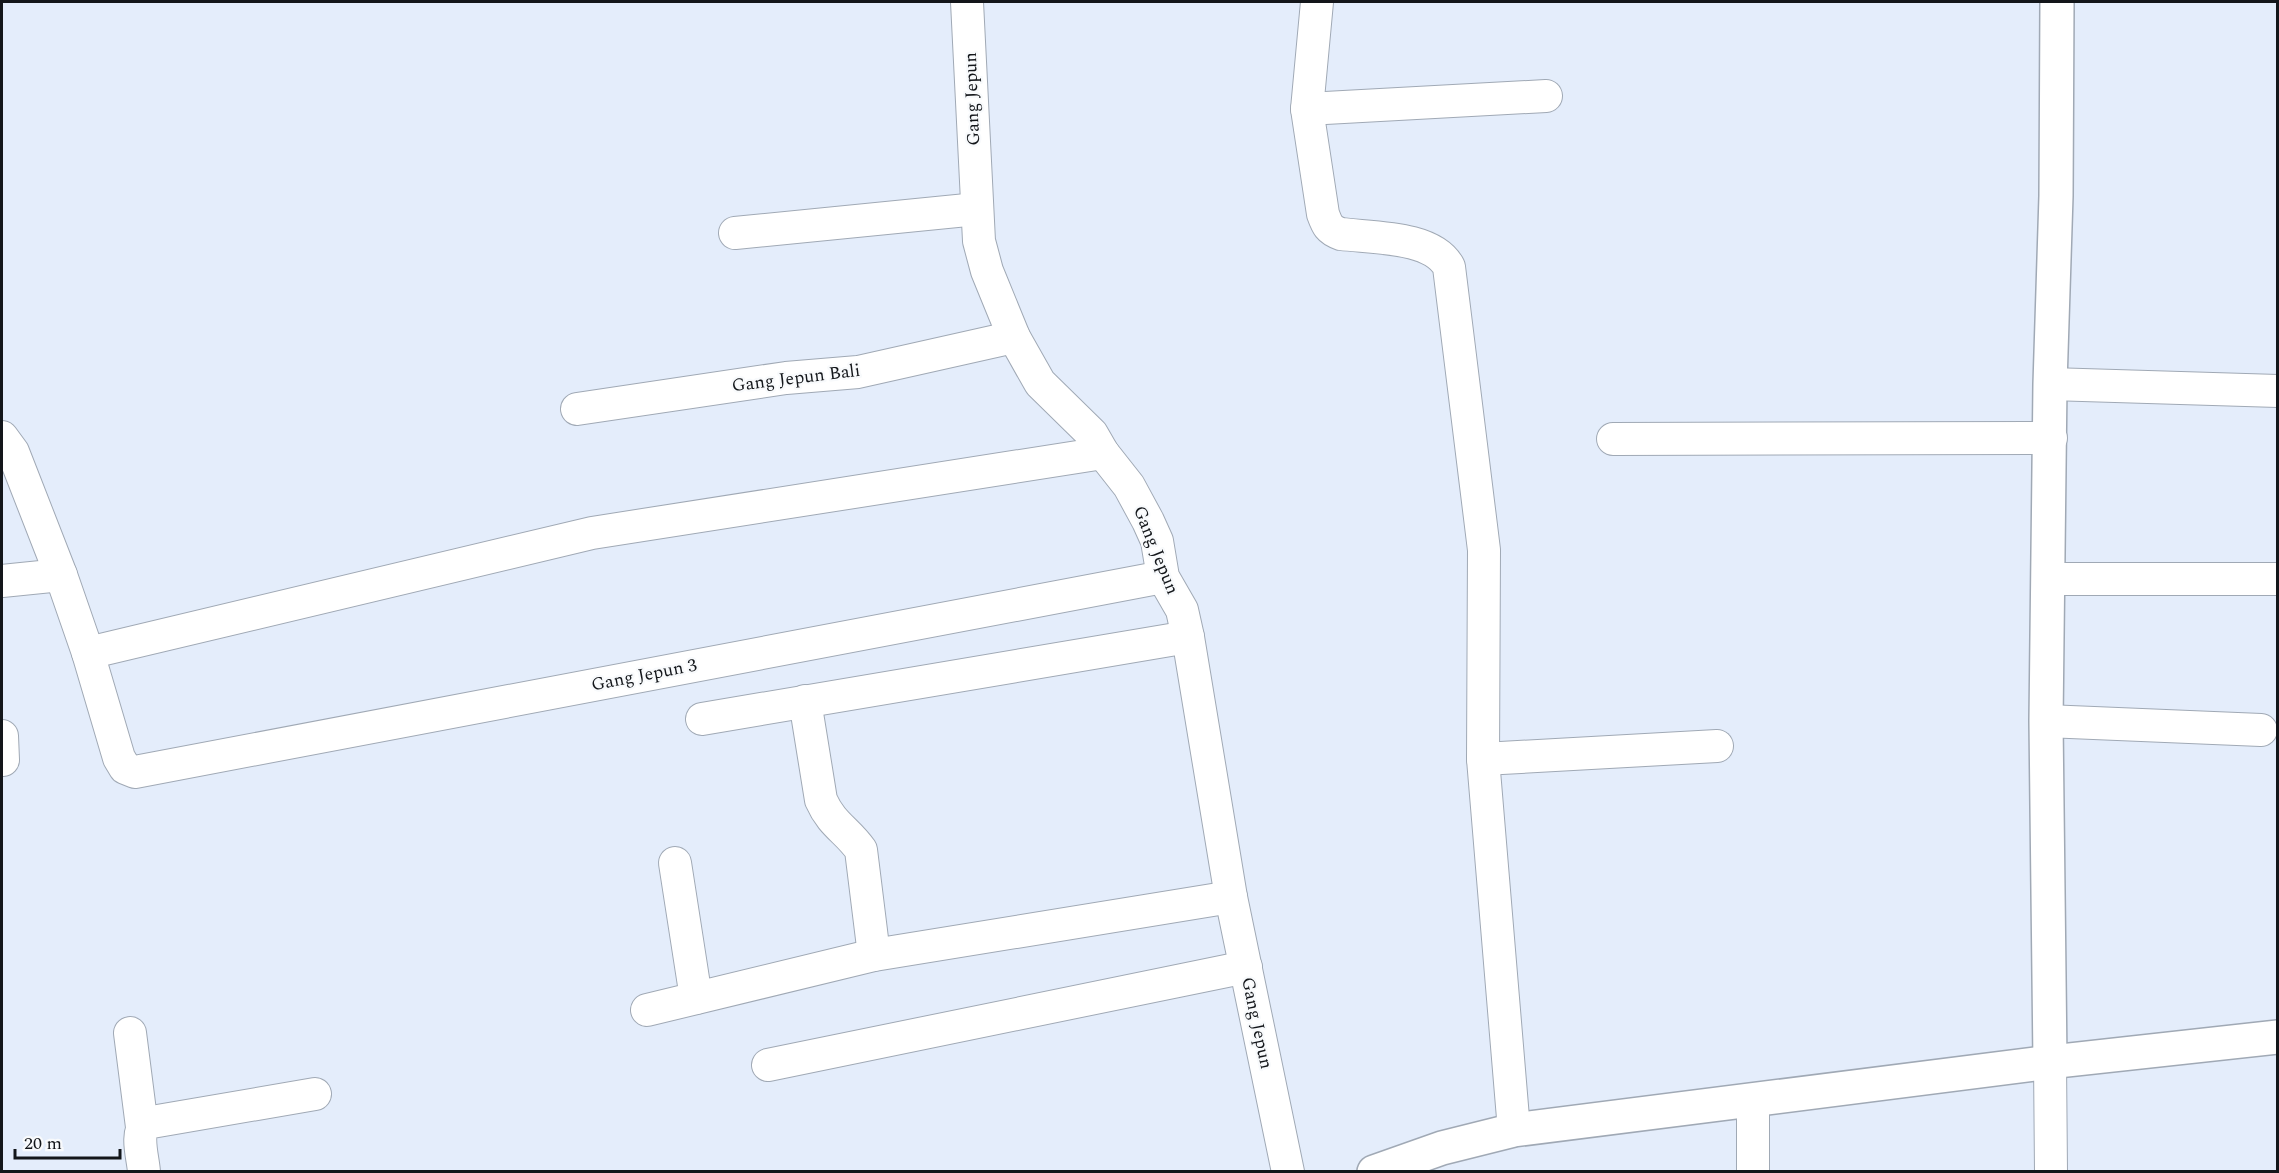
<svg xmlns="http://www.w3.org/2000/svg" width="2279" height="1173" viewBox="0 0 2279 1173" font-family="Spectral,serif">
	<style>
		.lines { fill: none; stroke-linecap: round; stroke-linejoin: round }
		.minor-casing { stroke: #a0a9b5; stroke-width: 34 }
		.tertiary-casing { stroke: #a0a9b5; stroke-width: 36 }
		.minor { stroke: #fff; stroke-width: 32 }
		.tertiary { stroke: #fff; stroke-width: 33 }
		.labels { text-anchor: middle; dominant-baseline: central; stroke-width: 4.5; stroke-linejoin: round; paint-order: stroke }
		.street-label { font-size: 18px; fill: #13161a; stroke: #f8fafc }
	</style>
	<rect width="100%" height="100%" fill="#e4edfb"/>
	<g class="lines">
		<defs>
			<g id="minor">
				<path d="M967 2 979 241 987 271 1014 337 1040 383 1092 434 1103 453 1129 486 1148 521 1157 541 1163 577 1182 610 1188 637 1231 897 1288 1172"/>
				<path d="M1317 2 1307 109 1323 214C1327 225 1329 230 1341 234 1373 238 1433 236 1449 267L1484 550 1483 759 1514 1130"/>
				<path d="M1307 109 1546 96"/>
				<path d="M735 233 977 209"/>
				<path d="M2050 384 2278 391"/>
				<path d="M577 409 786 378 858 372 1014 337"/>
				<path d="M2 437 13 452 61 575 88 653 119 758 125 768 135 772 1163 577"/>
				<path d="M1613 439 2051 438"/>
				<path d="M2048 579H2278"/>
				<path d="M2 581 61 575"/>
				<path d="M88 653 592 533 1103 453"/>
				<path d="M805 701 821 800C832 825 847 830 861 850L874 955"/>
				<path d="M702 719 1188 637"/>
				<path d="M2046 721 2261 730"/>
				<path d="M2 736 3 760"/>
				<path d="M1483 759 1717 746"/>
				<path d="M675 863 696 998"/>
				<path d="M647 1010 874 955 1231 897"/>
				<path d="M130 1033 142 1127"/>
				<path d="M2050 1062 2051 1172"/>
				<path d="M768 1065 1246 967"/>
				<path d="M144 1172C143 1157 135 1134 146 1123L315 1094"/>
				<path d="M1753 1172V1100"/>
			</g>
			<g id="tertiary">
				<path d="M2050 1062 2046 721 2050 384 2056 196 2057 2"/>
				<path d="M1374 1172 1442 1148 1514 1130 2050 1062 2278 1037"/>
			</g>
		</defs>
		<use href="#minor" class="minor-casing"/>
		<use href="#tertiary" class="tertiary-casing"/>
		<use href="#minor" class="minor"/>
		<use href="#tertiary" class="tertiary"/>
	</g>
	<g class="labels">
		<g class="street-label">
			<text transform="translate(972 99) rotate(-92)">Gang Jepun</text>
			<text transform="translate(796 378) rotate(-7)">Gang Jepun Bali</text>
			<text transform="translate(1156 550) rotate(68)">Gang Jepun</text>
			<text transform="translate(644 675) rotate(-11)">Gang Jepun 3</text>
			<text transform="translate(1257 1023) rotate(78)">Gang Jepun</text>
		</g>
	</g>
	<rect width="2279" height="1173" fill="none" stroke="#13161a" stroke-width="6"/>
	<path d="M15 1149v9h105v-9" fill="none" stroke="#13161a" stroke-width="3"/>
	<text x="24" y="1149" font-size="18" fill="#13161a" stroke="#f8fafc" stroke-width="4.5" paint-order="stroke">20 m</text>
</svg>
